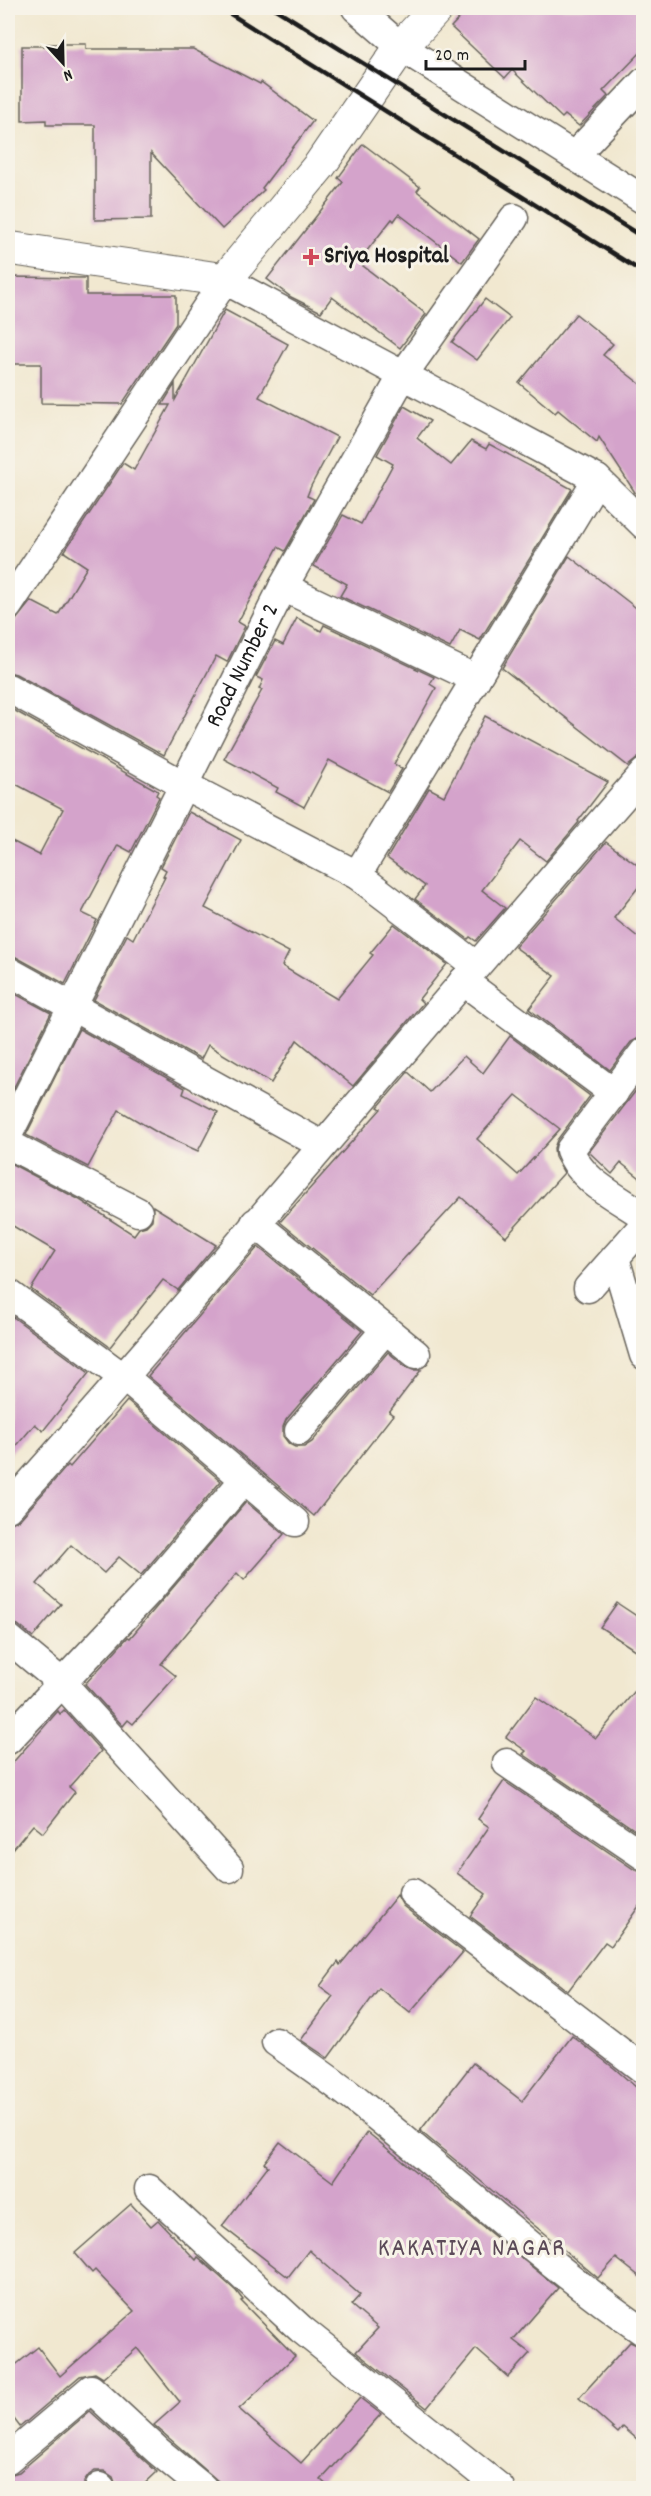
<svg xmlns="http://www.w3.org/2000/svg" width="651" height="2496" viewBox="0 0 651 2496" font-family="Dekko,sans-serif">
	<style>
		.building { fill: #d4a3cb; fill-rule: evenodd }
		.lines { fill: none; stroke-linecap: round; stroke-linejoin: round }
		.street-casing { stroke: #67635b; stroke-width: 31 }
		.secondary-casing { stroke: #67635b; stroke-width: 35 }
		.street { stroke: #fff; stroke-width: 28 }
		.secondary { stroke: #fff; stroke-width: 33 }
		.rail { stroke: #1c1c1c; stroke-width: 4.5 }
		.poi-dot { fill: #d1495b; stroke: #f7f3e8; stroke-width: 2 }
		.labels { text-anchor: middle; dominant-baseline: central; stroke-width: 6; stroke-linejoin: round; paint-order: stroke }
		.poi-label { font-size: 24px; font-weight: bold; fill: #1c1c1c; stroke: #f7f3e8; text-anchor: start }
		.street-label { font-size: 24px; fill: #1c1c1c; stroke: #f7f3e8 }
		.neighbourhood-label { font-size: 26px; letter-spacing: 1.5px; fill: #5c4b59; stroke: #f7f3e8 }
	</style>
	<rect width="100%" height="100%" fill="#f7f3e8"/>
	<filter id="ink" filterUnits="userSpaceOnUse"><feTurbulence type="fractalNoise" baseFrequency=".0167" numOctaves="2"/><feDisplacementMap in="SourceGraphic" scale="12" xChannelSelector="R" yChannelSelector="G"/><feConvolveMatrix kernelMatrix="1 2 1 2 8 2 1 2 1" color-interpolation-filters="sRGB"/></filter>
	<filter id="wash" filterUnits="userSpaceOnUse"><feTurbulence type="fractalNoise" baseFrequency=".008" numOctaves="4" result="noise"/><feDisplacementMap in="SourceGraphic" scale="24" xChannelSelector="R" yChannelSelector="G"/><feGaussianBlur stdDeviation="1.35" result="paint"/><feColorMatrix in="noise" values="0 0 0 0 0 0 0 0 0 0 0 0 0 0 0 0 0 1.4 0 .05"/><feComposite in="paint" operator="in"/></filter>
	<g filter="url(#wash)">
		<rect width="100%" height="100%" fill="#f1e8d0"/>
		<g id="blocks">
			<g class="building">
				<path d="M469 8H644V49L603 91 608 96 579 126 565 115 562 118 512 70 505 78 451 27Z"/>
				<path d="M45 44H86V49H193L260 84 261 82 313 121 262 188 264 190 222 229 151 153V219L95 220V125H46V120L22 121V46H45Z"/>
				<path d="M363 144 420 187 417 191 479 239 462 262 399 214 394 221 392 219 358 262 426 314 400 348 332 297 321 312 291 297 267 279 343 182 338 178Z"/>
				<path d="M8 277 86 278V295H176V324L122 404 41 403V364H8Z"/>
				<path d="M485 299 510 318 477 360 452 342Z"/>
				<path d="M225 310 288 344 259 397 337 437 311 486 307 496 314 499 285 551 278 547 238 622 245 626 227 662 216 656 164 755 16 674 8 672V635L15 621 31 601 58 615 87 567 64 552 123 463 134 470 170 405H162L175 384V400Z"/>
				<path d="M576 314 613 344 603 355 644 387V501L636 494 599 437 597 442 558 410 555 413 519 383Z"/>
				<path d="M404 406 430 421 417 438 451 465 471 441 486 449 489 444 572 489 480 640 460 630 450 648 340 596 347 584 314 566 343 515 361 524 393 464 377 455Z"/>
				<path d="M569 556 644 614V757L638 758 628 766 502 668Z"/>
				<path d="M297 618 321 631 324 625 434 677 430 684 436 688 394 764 402 769 388 792 329 760 304 807 276 792 278 788 224 759 262 690 259 689 263 680 256 677 275 641 283 645Z"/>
				<path d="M8 707 158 791 156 795 159 797 131 852 118 845 82 913 97 920 65 984 16 957 8 955V839L39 855 63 809 8 780Z"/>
				<path d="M485 716 608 782 578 821 579 822 546 861 520 841 482 890 505 908 476 941 470 937 468 939 415 899 425 886 387 858 429 788 444 796Z"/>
				<path d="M189 812 241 840 205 908 289 952 282 966 337 999 373 955 370 953 394 924 447 964 419 999 423 1003 353 1086 297 1040 271 1083 208 1045 201 1059 94 1000 127 935 133 939 165 877 163 876 166 870 161 867Z"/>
				<path d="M606 842 644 870V880L614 918 644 942V1036L631 1042 610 1070 529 1009 555 976 515 947Z"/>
				<path d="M8 990 51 1013 8 1099Z"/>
				<path d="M79 1029 185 1088 183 1094 218 1112 198 1151 160 1134 119 1110 88 1167 26 1135Z"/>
				<path d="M510 1036 590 1096 557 1140 554 1148 555 1157 564 1173 506 1237 461 1197 370 1295 280 1222 381 1109 378 1107 408 1072 430 1092 464 1056 483 1073ZM516 1095 560 1129 518 1175 477 1139Z"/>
				<path d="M644 1080V1181L621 1163 612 1174 589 1152Z"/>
				<path d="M8 1162 80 1200 134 1235 139 1228 146 1226 152 1220 153 1206 216 1245 178 1290 163 1280 110 1347 31 1289 55 1251 8 1223Z"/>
				<path d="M258 1247 362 1331 286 1420 283 1427V1436L289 1444 295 1447H304L312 1442 388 1352 406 1367 413 1370H421L389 1412 393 1415 314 1516 148 1376Z"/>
				<path d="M13 1317 89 1373 43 1431 35 1424 8 1456V1326Z"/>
				<path d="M127 1401 221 1481 141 1575 119 1557 104 1573 71 1545 37 1584 61 1604 33 1637 18 1625 8 1622V1524L20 1519 68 1465 70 1467Z"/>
				<path d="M246 1502 284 1534 244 1580 237 1573 161 1664 176 1676 133 1724 128 1720 123 1726 85 1684 128 1637 130 1638Z"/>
				<path d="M617 1603 644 1621V1656L600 1627Z"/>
				<path d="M644 1680V1836L523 1754 526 1751 506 1737 536 1697 596 1738Z"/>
				<path d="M64 1710 101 1751 69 1787 75 1792 43 1833 33 1825 8 1855V1768L58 1711 60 1714Z"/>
				<path d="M504 1781 635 1870 644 1872V1899L611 1946 605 1942 568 1991 470 1916 486 1894 457 1873 489 1827 478 1819Z"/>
				<path d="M397 1895 403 1906 463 1952 410 2013 379 1988 328 2058 301 2040 333 1996 320 1986 338 1962 340 1965Z"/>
				<path d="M572 2036 614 2068 644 2094V2280L616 2258 598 2278 420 2131 473 2063 522 2101Z"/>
				<path d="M367 2132 558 2288 513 2340 530 2353 508 2377 476 2349 427 2408 356 2352 378 2328 351 2305 360 2295 309 2250 288 2277 222 2226 268 2166 264 2163 280 2142 333 2182Z"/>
				<path d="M131 2204 151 2226 158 2220 196 2260 198 2257 236 2291 243 2300 241 2301 295 2356 239 2409 301 2463 360 2398 381 2414 321 2480 330 2488H226L154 2425 180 2402 137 2348 103 2378 95 2373 80 2376 20 2427 8 2411V2371L38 2347 60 2376 134 2311 95 2270 92 2273 75 2253Z"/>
				<path d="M630 2342 644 2348V2445L623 2427 618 2433 579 2398Z"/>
				<path d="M90 2411 157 2472 140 2488H117L113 2477 104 2471H95L89 2475 84 2482V2488H8V2475L19 2472Z"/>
			</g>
		</g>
	</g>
	<g filter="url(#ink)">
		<use href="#blocks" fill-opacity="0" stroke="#67635b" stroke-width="1.5"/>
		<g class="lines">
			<defs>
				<g id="street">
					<path d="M356 8 401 47 644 200"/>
					<path d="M574 156 644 82"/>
					<path d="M283 587 476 679"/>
					<path d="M8 606 225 280 597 479 644 525"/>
					<path d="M8 688 182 784 357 875 475 965"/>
					<path d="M357 875 597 479"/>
					<path d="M8 971 322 1145"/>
					<path d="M463 981 614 1093"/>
					<path d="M644 1052 570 1150C581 1182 617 1197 644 1216"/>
					<path id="s1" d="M8 1135 283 587 403 375 514 218"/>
					<path d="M8 1144 138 1212"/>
					<path d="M255 1223 416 1354"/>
					<path d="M615 1258 644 1355"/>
					<path d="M588 1288 644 1225"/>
					<path d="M8 1293 131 1383 295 1522"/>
					<path d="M299 1431 386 1329"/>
					<path d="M8 1508C224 1267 430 1016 644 773"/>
					<path d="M8 1638 61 1682 229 1868"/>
					<path d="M8 1740 149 1591 243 1481"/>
					<path d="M507 1763 644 1856"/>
					<path d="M413 1893 644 2070"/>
					<path d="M276 2042C304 2062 334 2082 361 2104 455 2179 544 2263 644 2332"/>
					<path d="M149 2189 301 2329 500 2488"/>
					<path d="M8 2459 91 2389 158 2451 203 2488"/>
					<path d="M100 2487 101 2488"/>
				</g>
				<path id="secondary" d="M8 248 225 280 320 165 401 47 437 8"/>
			</defs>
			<use href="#street" class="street-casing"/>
			<use href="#secondary" class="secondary-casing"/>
			<use href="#street" class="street"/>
			<use href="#secondary" class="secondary"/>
			<g class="rail">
				<path d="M221 8 644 273"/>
				<path d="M274 8 644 238"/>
			</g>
		</g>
	</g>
	<path class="poi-dot" d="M308 248h6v6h6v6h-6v6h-6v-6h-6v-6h6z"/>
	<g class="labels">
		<g class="poi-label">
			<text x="324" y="257">Sriya Hospital</text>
		</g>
		<g class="street-label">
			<text stroke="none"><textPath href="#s1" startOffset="525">Road Number 2</textPath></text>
		</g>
		<g class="neighbourhood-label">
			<text x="472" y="2249">KAKATIYA NAGAR</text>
		</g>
	</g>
	<rect width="651" height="2496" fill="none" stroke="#f7f3e8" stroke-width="30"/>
	<g transform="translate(63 63) rotate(158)" stroke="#f7f3e8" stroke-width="4.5" paint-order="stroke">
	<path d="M0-4.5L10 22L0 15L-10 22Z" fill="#1c1c1c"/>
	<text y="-9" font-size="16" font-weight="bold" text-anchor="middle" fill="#1c1c1c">N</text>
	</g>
	<path d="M426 60v9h99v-9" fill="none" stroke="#1c1c1c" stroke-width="3"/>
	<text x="435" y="60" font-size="18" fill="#1c1c1c" stroke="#f7f3e8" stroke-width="4.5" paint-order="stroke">20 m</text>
</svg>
